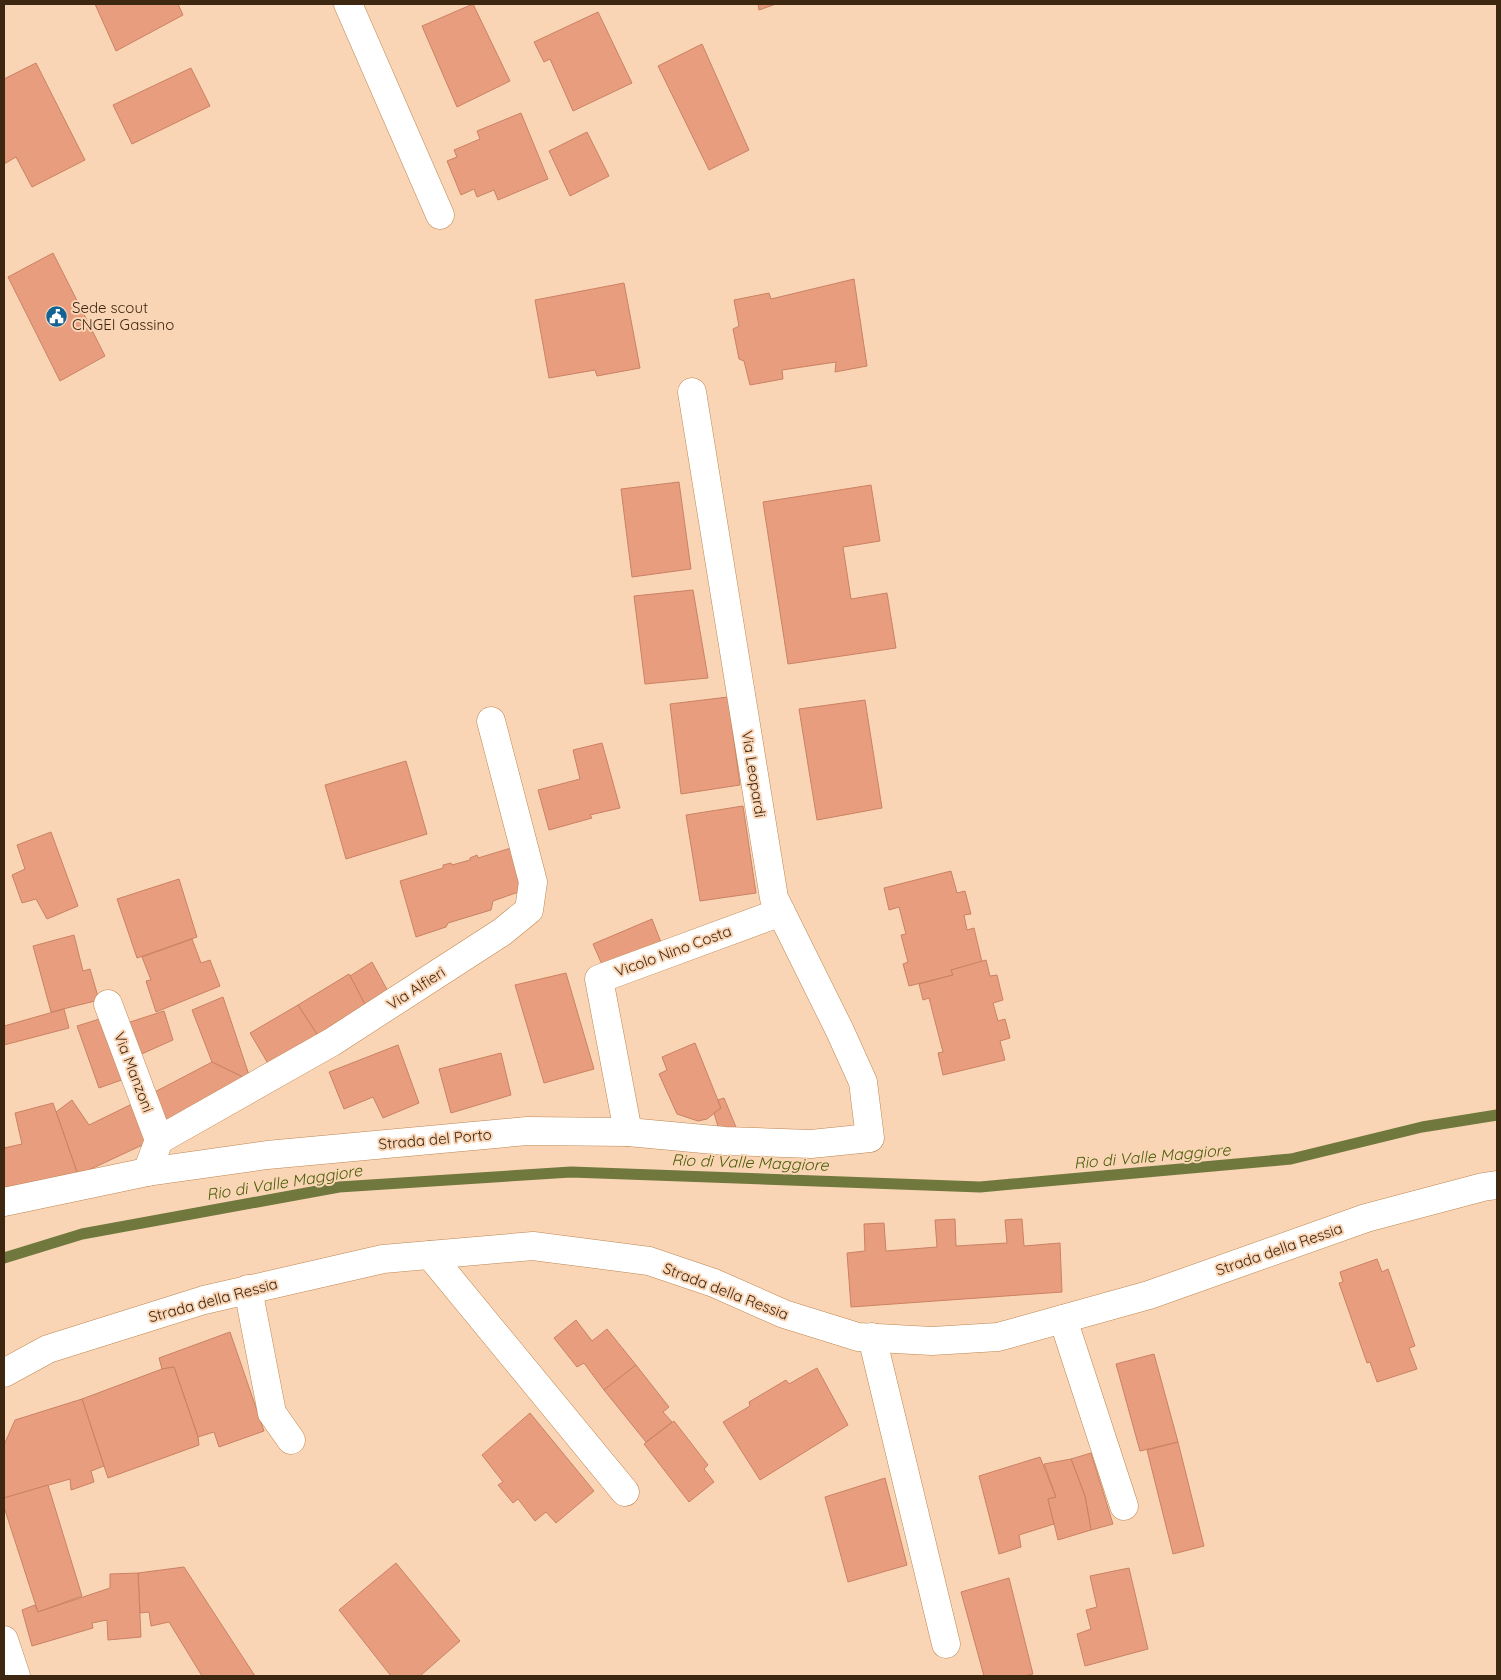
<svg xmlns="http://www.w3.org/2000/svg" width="1501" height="1680" viewBox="0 0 1501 1680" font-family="Quicksand,sans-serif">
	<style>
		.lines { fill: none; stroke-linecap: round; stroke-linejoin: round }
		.stream { stroke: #70783e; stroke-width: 11 }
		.building { fill: #e79d7e; stroke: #ca8264 }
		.minor-casing { stroke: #be8650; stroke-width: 29 }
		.primary-casing { stroke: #be8650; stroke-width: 29 }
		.minor { stroke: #fff; stroke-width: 28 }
		.primary { stroke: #fff; stroke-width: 28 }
		.labels { text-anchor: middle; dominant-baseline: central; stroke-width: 4; stroke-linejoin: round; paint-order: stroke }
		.poi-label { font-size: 15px; fill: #3e2711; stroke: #fad5b5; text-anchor: start }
		.street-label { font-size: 15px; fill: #3e2711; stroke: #fad5b5 }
		.water-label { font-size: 16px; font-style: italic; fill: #4a5e09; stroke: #fad5b5 }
	</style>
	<rect width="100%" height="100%" fill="#fad5b5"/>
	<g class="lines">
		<path class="stream" d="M4 1258 82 1234 339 1187 571 1172 980 1187 1291 1159 1422 1127 1497 1115"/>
	</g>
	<g class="building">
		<path d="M95 4H178L183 15 116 51Z"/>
		<path d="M473 4 510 81 457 107 422 26Z"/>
		<path d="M758 4H776L759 10Z"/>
		<path d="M598 12 632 83 573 111 550 59 544 62 534 42Z"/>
		<path d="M702 44 749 150 709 170 658 66Z"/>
		<path d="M36 63 85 160 32 187 16 157 4 164V79Z"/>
		<path d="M191 68 210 106 132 144 113 105Z"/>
		<path d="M521 113 548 179 498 200 494 190 477 197 474 189 461 195 447 161 457 157 454 150 480 139 477 131Z"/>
		<path d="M587 132 609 176 570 196 549 151Z"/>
		<path d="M53 253 105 356 60 381 8 277Z"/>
		<path d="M854 279 867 366 835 372 836 362 782 370 783 379 750 385 744 361 739 359 733 329 739 326 734 300 769 293 771 299Z"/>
		<path d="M624 283 640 368 597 376 595 370 549 378 535 300Z"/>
		<path d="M679 482 691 569 632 577 621 489Z"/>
		<path d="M871 485 880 541 843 547 851 599 887 593 896 648 788 664 763 502Z"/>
		<path d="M693 590 708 678 645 684 634 596Z"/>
		<path d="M728 697 740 785 681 794 670 704Z"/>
		<path d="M865 700 882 808 817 820 799 709Z"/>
		<path d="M602 743 620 808 590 815 592 818 549 830 538 790 580 779 573 750Z"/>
		<path d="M406 761 427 834 346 859 325 785Z"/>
		<path d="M743 806 756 893 700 901 686 815Z"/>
		<path d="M51 832 78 906 47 919 36 899 22 903 12 875 25 869 17 845Z"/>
		<path d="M511 848 524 890 493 901 491 910 448 923 446 927 416 937 400 881 443 868V865L451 863 452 865 470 860V858L477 855 478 858Z"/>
		<path d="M951 871 957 893 965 891 971 914 964 915 967 930 974 928 982 962 951 970 953 975 909 986 903 964 908 962 901 935 906 934 899 907 889 910 884 888Z"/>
		<path d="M179 879 197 937 137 958 117 899Z"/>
		<path d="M652 919 662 945 604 969 593 944Z"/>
		<path d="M74 935 83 971 90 969 99 1000 51 1012 33 946Z"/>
		<path d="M192 939 201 963 210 960 220 986 156 1012 146 981 151 980 142 957Z"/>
		<path d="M986 960 990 976 997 975 1003 1000 993 1003 998 1021 1005 1019 1010 1038 1000 1041 1005 1060 943 1075 938 1053 943 1052 929 998 923 1000 919 984 953 975 951 970Z"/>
		<path d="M372 962 390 995 368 1010 350 976Z"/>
		<path d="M566 973 594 1069 544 1083 515 985Z"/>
		<path d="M349 974 369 1012 322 1042 298 1005Z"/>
		<path d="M223 997 251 1081 212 1062 192 1010Z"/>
		<path d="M298 1005 322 1042 273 1072 250 1033Z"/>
		<path d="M64 1009 69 1028 4 1045V1026Z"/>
		<path d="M164 1011 173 1040 137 1056 124 1024Z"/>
		<path d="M109 1016 130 1077 99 1088 77 1026Z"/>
		<path d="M695 1043 721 1108 707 1119 698 1121 677 1114 659 1074 667 1070 662 1057Z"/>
		<path d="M398 1045 419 1103 383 1118 373 1097 344 1109 329 1072Z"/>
		<path d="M501 1053 511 1095 451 1113 439 1069Z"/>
		<path d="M212 1062 251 1081 168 1128 149 1095Z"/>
		<path d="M724 1098 738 1132 719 1130 714 1113 721 1108 718 1100Z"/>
		<path d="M72 1100 89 1125 134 1103 151 1141 78 1175 56 1112Z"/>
		<path d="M53 1103 78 1175 4 1193V1148L22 1144 15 1113Z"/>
		<path d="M955 1219 956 1246 1007 1243 1005 1220 1022 1219 1024 1246 1060 1243 1062 1292 851 1307 847 1253 865 1251 864 1224 884 1223 886 1251 937 1247 935 1220Z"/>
		<path d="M1377 1259 1382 1272 1388 1269 1415 1346 1409 1348 1417 1369 1377 1382 1370 1362 1367 1363 1339 1283 1343 1282 1340 1272Z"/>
		<path d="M576 1320 592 1341 607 1329 636 1365 604 1390 584 1363 577 1367 554 1338Z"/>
		<path d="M230 1332 264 1431 219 1447 214 1432 198 1437 174 1367 162 1369 159 1358Z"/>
		<path d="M1154 1354 1178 1442 1140 1451 1116 1364Z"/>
		<path d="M636 1365 669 1407 663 1412 672 1422 646 1442 604 1390Z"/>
		<path d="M174 1367 198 1437 199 1445 108 1478 82 1399 162 1369Z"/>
		<path d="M817 1368 848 1425 760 1480 723 1422 750 1406 749 1402 786 1380 789 1384Z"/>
		<path d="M82 1399 104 1466 91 1471 94 1482 71 1490 70 1479 4 1498V1445L15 1420Z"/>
		<path d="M530 1413 594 1491 556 1523 546 1512 535 1521 518 1499 513 1503 498 1485 503 1482 482 1455Z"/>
		<path d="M674 1421 708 1465 704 1469 714 1482 689 1502 644 1444Z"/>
		<path d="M1178 1442 1204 1546 1173 1554 1147 1450Z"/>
		<path d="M1091 1453 1113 1524 1091 1530 1085 1496 1071 1459Z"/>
		<path d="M1040 1457 1056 1497 1048 1499 1054 1524 1019 1535 1021 1547 999 1554 979 1476Z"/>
		<path d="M1071 1459 1085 1496 1091 1530 1058 1540 1048 1499 1056 1497 1044 1464Z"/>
		<path d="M885 1478 907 1565 848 1582 825 1497Z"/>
		<path d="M48 1485 82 1596 38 1612 4 1507V1498Z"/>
		<path d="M396 1563 460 1641 420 1676H391L339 1610Z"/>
		<path d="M184 1567 255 1676H202L169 1622 151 1626 149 1612 140 1613 138 1573Z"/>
		<path d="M1129 1568 1148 1649 1085 1666 1077 1634 1091 1629 1086 1610 1097 1607 1090 1576Z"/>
		<path d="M138 1573 141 1637 108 1640 107 1620 92 1623 93 1628 32 1646 22 1610 35 1605 38 1612 110 1588V1574Z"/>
		<path d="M1009 1578 1033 1674 1024 1676H984L961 1592Z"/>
	</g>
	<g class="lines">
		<defs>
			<g id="minor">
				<path d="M348 4 440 215"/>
				<path d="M108 1004 159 1140"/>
				<path d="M628 1132 599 979 781 912"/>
				<path d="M147 1172 159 1140 332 1042 502 932 529 910 533 882 491 721"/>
				<path d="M4 1202 147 1172 267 1155 527 1131 628 1132 725 1141 811 1144 870 1138 863 1082 840 1031 774 898 692 392"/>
				<path d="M430 1255 625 1492"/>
				<path d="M248 1289 272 1413 291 1440"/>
				<path d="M1063 1319 1124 1506"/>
				<path d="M872 1337 946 1644"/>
				<path d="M4 1373 48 1349 204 1300 383 1259 533 1246 649 1261 714 1283 784 1314 858 1337 932 1341 998 1337 1149 1295 1366 1218 1483 1187 1497 1185"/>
			</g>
			<path id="primary" d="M4 1640 16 1676"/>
		</defs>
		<use href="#minor" class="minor-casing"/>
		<use href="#primary" class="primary-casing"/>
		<use href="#minor" class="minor"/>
		<use href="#primary" class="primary"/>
	</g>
	<defs>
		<symbol id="civic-disc" viewBox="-11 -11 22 22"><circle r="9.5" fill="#126294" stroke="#fad5b5"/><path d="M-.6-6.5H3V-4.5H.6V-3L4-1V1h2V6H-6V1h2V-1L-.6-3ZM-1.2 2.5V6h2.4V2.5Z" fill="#fff"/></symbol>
	</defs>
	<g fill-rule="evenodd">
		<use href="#civic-disc" x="44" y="304" width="25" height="25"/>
	</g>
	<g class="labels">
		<g class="poi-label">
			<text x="72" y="307">Sede scout<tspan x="72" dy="17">CNGEI Gassino</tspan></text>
		</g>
		<g class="street-label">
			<text transform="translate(754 774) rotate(81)">Via Leopardi</text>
			<text transform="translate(673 951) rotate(-20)">Vicolo Nino Costa</text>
			<text transform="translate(416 988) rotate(-33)">Via Alfieri</text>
			<text transform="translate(134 1072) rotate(69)">Via Manzoni</text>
			<text transform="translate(435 1139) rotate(-5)">Strada del Porto</text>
			<text transform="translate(1279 1249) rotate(-19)">Strada della Ressia</text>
			<text transform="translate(726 1291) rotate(21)">Strada della Ressia</text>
			<text transform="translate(213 1300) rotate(-15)">Strada della Ressia</text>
		</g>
		<g class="water-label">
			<text transform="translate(1152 1156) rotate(-5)">Rio di Valle Maggiore</text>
			<text transform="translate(750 1162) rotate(2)">Rio di Valle Maggiore</text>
			<text transform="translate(284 1182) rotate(-9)">Rio di Valle Maggiore</text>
		</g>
	</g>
	<rect width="1501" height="1680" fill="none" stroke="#3e2711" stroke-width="10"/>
</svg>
